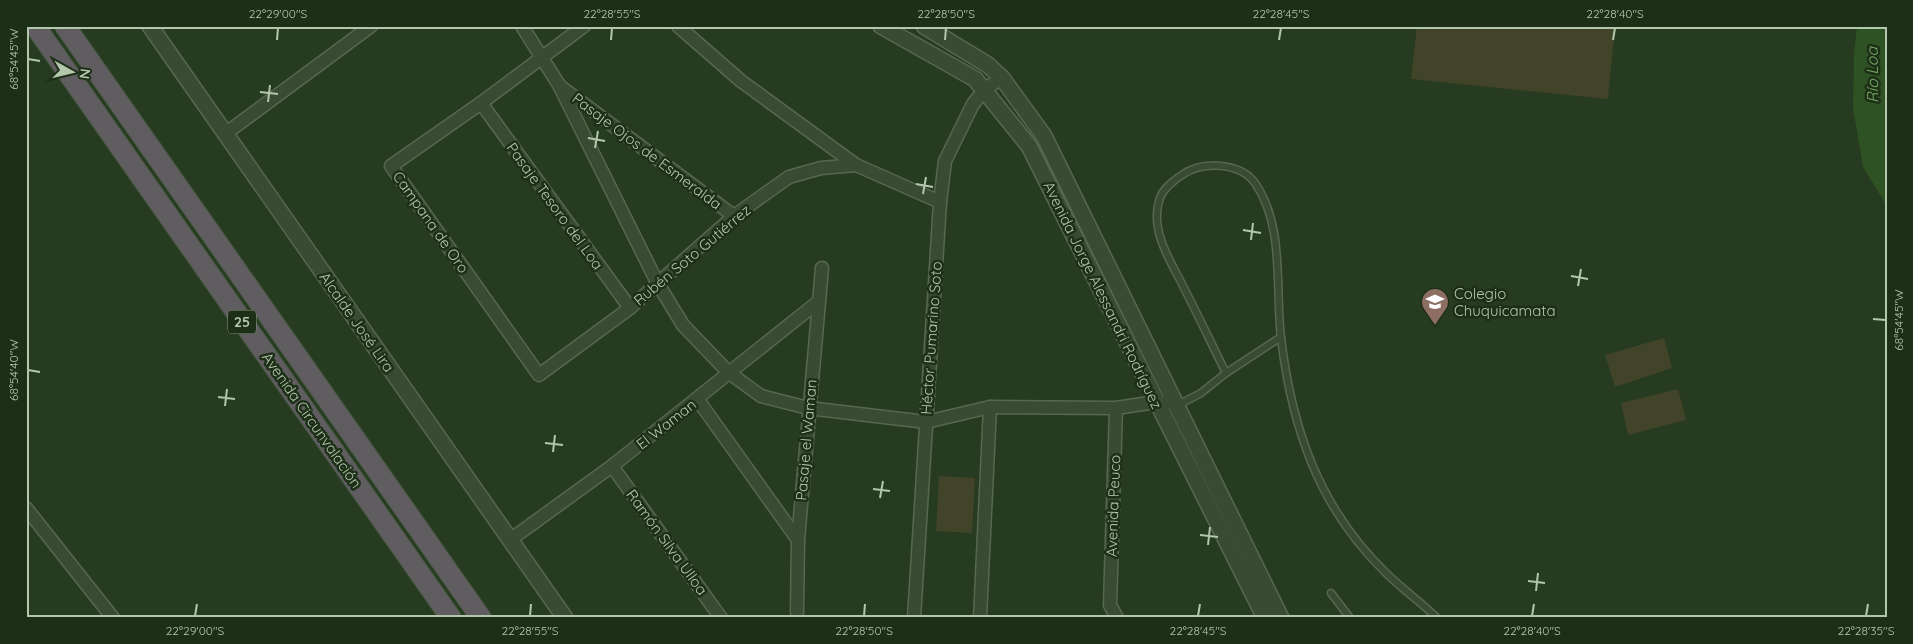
<svg xmlns="http://www.w3.org/2000/svg" width="1913" height="644" viewBox="0 0 1913 644" font-family="Quicksand,sans-serif">
	<style>
		.green { fill: #42442a }
		.water { fill: #2f5224 }
		.lines { fill: none; stroke-linecap: round; stroke-linejoin: round }
		.service-casing { stroke: #566850; stroke-width: 9 }
		.minor-casing { stroke: #566850; stroke-width: 15 }
		.tertiary-casing { stroke: #566850; stroke-width: 18 }
		.trunk-casing { stroke: #43553d; stroke-width: 22 }
		.service { stroke: #394b33; stroke-width: 6 }
		.minor { stroke: #394b33; stroke-width: 12 }
		.tertiary { stroke: #394b33; stroke-width: 15 }
		.trunk { stroke: #605d61; stroke-width: 20 }
		.ticks { fill: none; stroke: #b3c7ad; stroke-width: 2 }
		.labels { text-anchor: middle; dominant-baseline: central; stroke-width: 5; stroke-linejoin: round; paint-order: stroke }
		.shield { fill: #1e2f18; stroke: #869980; stroke-width: 1 }
		.shield-label { font-size: 14px; font-weight: bold; fill: #b3c7ad }
		.street-label { font-size: 15px; fill: #b3c7ad; stroke: #1e2f18 }
		.poi-label { font-size: 15px; fill: #b3c7ad; stroke: #1e2f18; text-anchor: start }
		.water-label { font-size: 16px; font-style: italic; fill: #75aa62; stroke: #1e2f18 }
		.neatline { fill: none; stroke: #b3c7ad; stroke-width: 2 }
		.ticks-label { font-size: 12px; text-anchor: middle; fill: #b3c7ad }
	</style>
	<rect width="100%" height="100%" fill="#263b1f"/>
	<g class="green">
		<path d="M1417 26H1615L1608 99 1411 79Z"/>
		<path d="M1664 338 1672 368 1615 387 1605 355Z"/>
		<path d="M1678 389 1686 420 1628 435 1621 403Z"/>
		<path d="M939 476 975 478 972 533 936 531Z"/>
	</g>
	<path class="water" d="M1857 26H1887V206L1863 167 1853 108 1854 54Z"/>
	<g class="lines">
		<defs>
			<g id="service">
				<path d="M1226 373C1212 345 1199 317 1185 290 1172 263 1150 233 1159 201 1162 189 1173 181 1182 175 1202 161 1240 162 1255 183 1285 227 1275 287 1281 338 1292 429 1319 508 1386 573 1402 589 1421 602 1437 618"/>
				<path d="M1178 405 1201 393 1226 373 1281 337"/>
				<path d="M1331 593 1350 618"/>
			</g>
			<g id="minor">
				<path d="M522 26 559 85 658 284 683 325 728 372 761 396 808 408 926 422 990 407 1116 408 1156 402 1166 403"/>
				<path d="M584 26 481 103 391 166 539 375 630 308 734 216 789 177 821 168 856 165 940 202"/>
				<path d="M678 26 741 81 856 165"/>
				<path d="M561 87 734 216"/>
				<path d="M481 103 630 308"/>
				<path d="M225 134 371 26"/>
				<path d="M698 400 798 540"/>
				<path d="M1116 408 1110 605 1117 618"/>
				<path d="M612 466 721 618"/>
				<path d="M26 508 113 618"/>
				<path d="M510 540 612 466 818 302"/>
				<path d="M797 612 798 540 822 268"/>
				<path d="M914 618 940 202 945 161 973 104 985 89 1002 78"/>
				<path d="M980 618 990 407"/>
			</g>
			<g id="tertiary">
				<path d="M150 26 565 618"/>
				<path d="M881 26 975 79 1029 146 1265 618"/>
				<path d="M924 26 988 65 1002 78 1044 136 1281 618"/>
			</g>
			<g id="trunk">
				<path d="M35 26 451 618"/>
				<path d="M65 26 481 618"/>
			</g>
		</defs>
		<use href="#service" class="service-casing"/>
		<use href="#minor" class="minor-casing"/>
		<use href="#tertiary" class="tertiary-casing"/>
		<use href="#trunk" class="trunk-casing"/>
		<use href="#service" class="service"/>
		<use href="#minor" class="minor"/>
		<use href="#tertiary" class="tertiary"/>
		<use href="#trunk" class="trunk"/>
	</g>
	<path class="ticks" d="M277 40 278 28M611 40 612 28M945 40 946 28M1279 40 1281 28M1613 40 1615 28M28 59 40 61M260 92 278 94M268 102 270 85M588 138 605 141M595 148 598 131M916 184 933 187M923 194 926 177M1243 230 1261 233M1251 240 1253 223M1571 276 1588 279M1578 286 1581 269M1873 319 1886 320M28 370 40 372M218 397 235 399M225 406 227 389M545 443 563 445M553 452 555 435M873 489 890 491M880 498 883 481M1200 535 1218 537M1208 545 1210 527M1528 581 1545 583M1536 591 1538 573M195 616 197 604M530 616 531 604M864 616 865 604M1198 616 1200 604M1532 616 1534 604M1866 616 1868 604"/>
	<defs>
		<symbol id="school-pin" viewBox="-11 -11 22 30"><path d="M0 17L-7.5 6A9.5 9.5 0 1 1 7.5 6Z" fill="#8d6e63" stroke="#1e2f18"/><path d="M0-5L7-2L0 1L-7-2ZM-4 1L0 2.5L4 1V4Q0 6-4 4Z" fill="#fff"/></symbol>
	</defs>
	<g fill-rule="evenodd">
		<use href="#school-pin" x="1419" y="286" width="32" height="43"/>
	</g>
	<g class="labels">
		<rect class="shield" x="228" y="310.5" width="28" height="23" rx="4"/>
		<g class="shield-label">
			<text x="242" y="322">25</text>
		</g>
		<g class="street-label">
			<text transform="translate(647 151) rotate(37)">Pasaje Ojos de Esmeralda</text>
			<text transform="translate(555 206) rotate(54)">Pasaje Tesoro del Loa</text>
			<text transform="translate(431 222) rotate(55)">Campana de Oro</text>
			<text transform="translate(692 255) rotate(-40)">Rubén Soto Gutiérrez</text>
			<text transform="translate(1103 295) rotate(64)">Avenida Jorge Alessandri Rodríguez</text>
			<text transform="translate(357 322) rotate(55)">Alcalde José Lira</text>
			<text transform="translate(931 338) rotate(-86)">Héctor Pumarino Soto</text>
			<text transform="translate(312 420) rotate(55)">Avenida Circunvalación</text>
			<text transform="translate(666 424) rotate(-38)">El Waman</text>
			<text transform="translate(806 440) rotate(-85)">Pasaje el Waman</text>
			<text transform="translate(1113 506) rotate(-88)">Avenida Peuco</text>
			<text transform="translate(667 542) rotate(54)">Ramón Silva Ulloa</text>
		</g>
		<g class="poi-label">
			<text x="1454" y="293">Colegio<tspan x="1454" dy="17">Chuquicamata</tspan></text>
		</g>
		<g class="water-label">
			<text transform="translate(1872 75) rotate(-91)">Río Loa</text>
		</g>
	</g>
	<rect width="1913" height="644" fill="none" stroke="#1e2f18" stroke-width="55"/>
	<g transform="translate(72 72) rotate(98)" stroke="#1e2f18" stroke-width="4" paint-order="stroke">
	<path d="M0-4L9 19L0 12L-9 19Z" fill="#b3c7ad"/>
	<text y="-8" font-size="14" font-weight="bold" text-anchor="middle" fill="#b3c7ad">N</text>
	</g>
	<rect x="28" y="28" width="1858" height="588" class="neatline"/>
	<g class="ticks-label">
		<text x="278" y="18">22°29'00"S</text>
		<text x="612" y="18">22°28'55"S</text>
		<text x="946" y="18">22°28'50"S</text>
		<text x="1281" y="18">22°28'45"S</text>
		<text x="1615" y="18">22°28'40"S</text>
		<text transform="translate(14 59) rotate(-90)" y="4">68°54'45"W</text>
		<text transform="translate(1899 320) rotate(-90)" y="4">68°54'45"W</text>
		<text transform="translate(14 370) rotate(-90)" y="4">68°54'40"W</text>
		<text x="195" y="635">22°29'00"S</text>
		<text x="530" y="635">22°28'55"S</text>
		<text x="864" y="635">22°28'50"S</text>
		<text x="1198" y="635">22°28'45"S</text>
		<text x="1532" y="635">22°28'40"S</text>
		<text x="1866" y="635">22°28'35"S</text>
	</g>
</svg>
